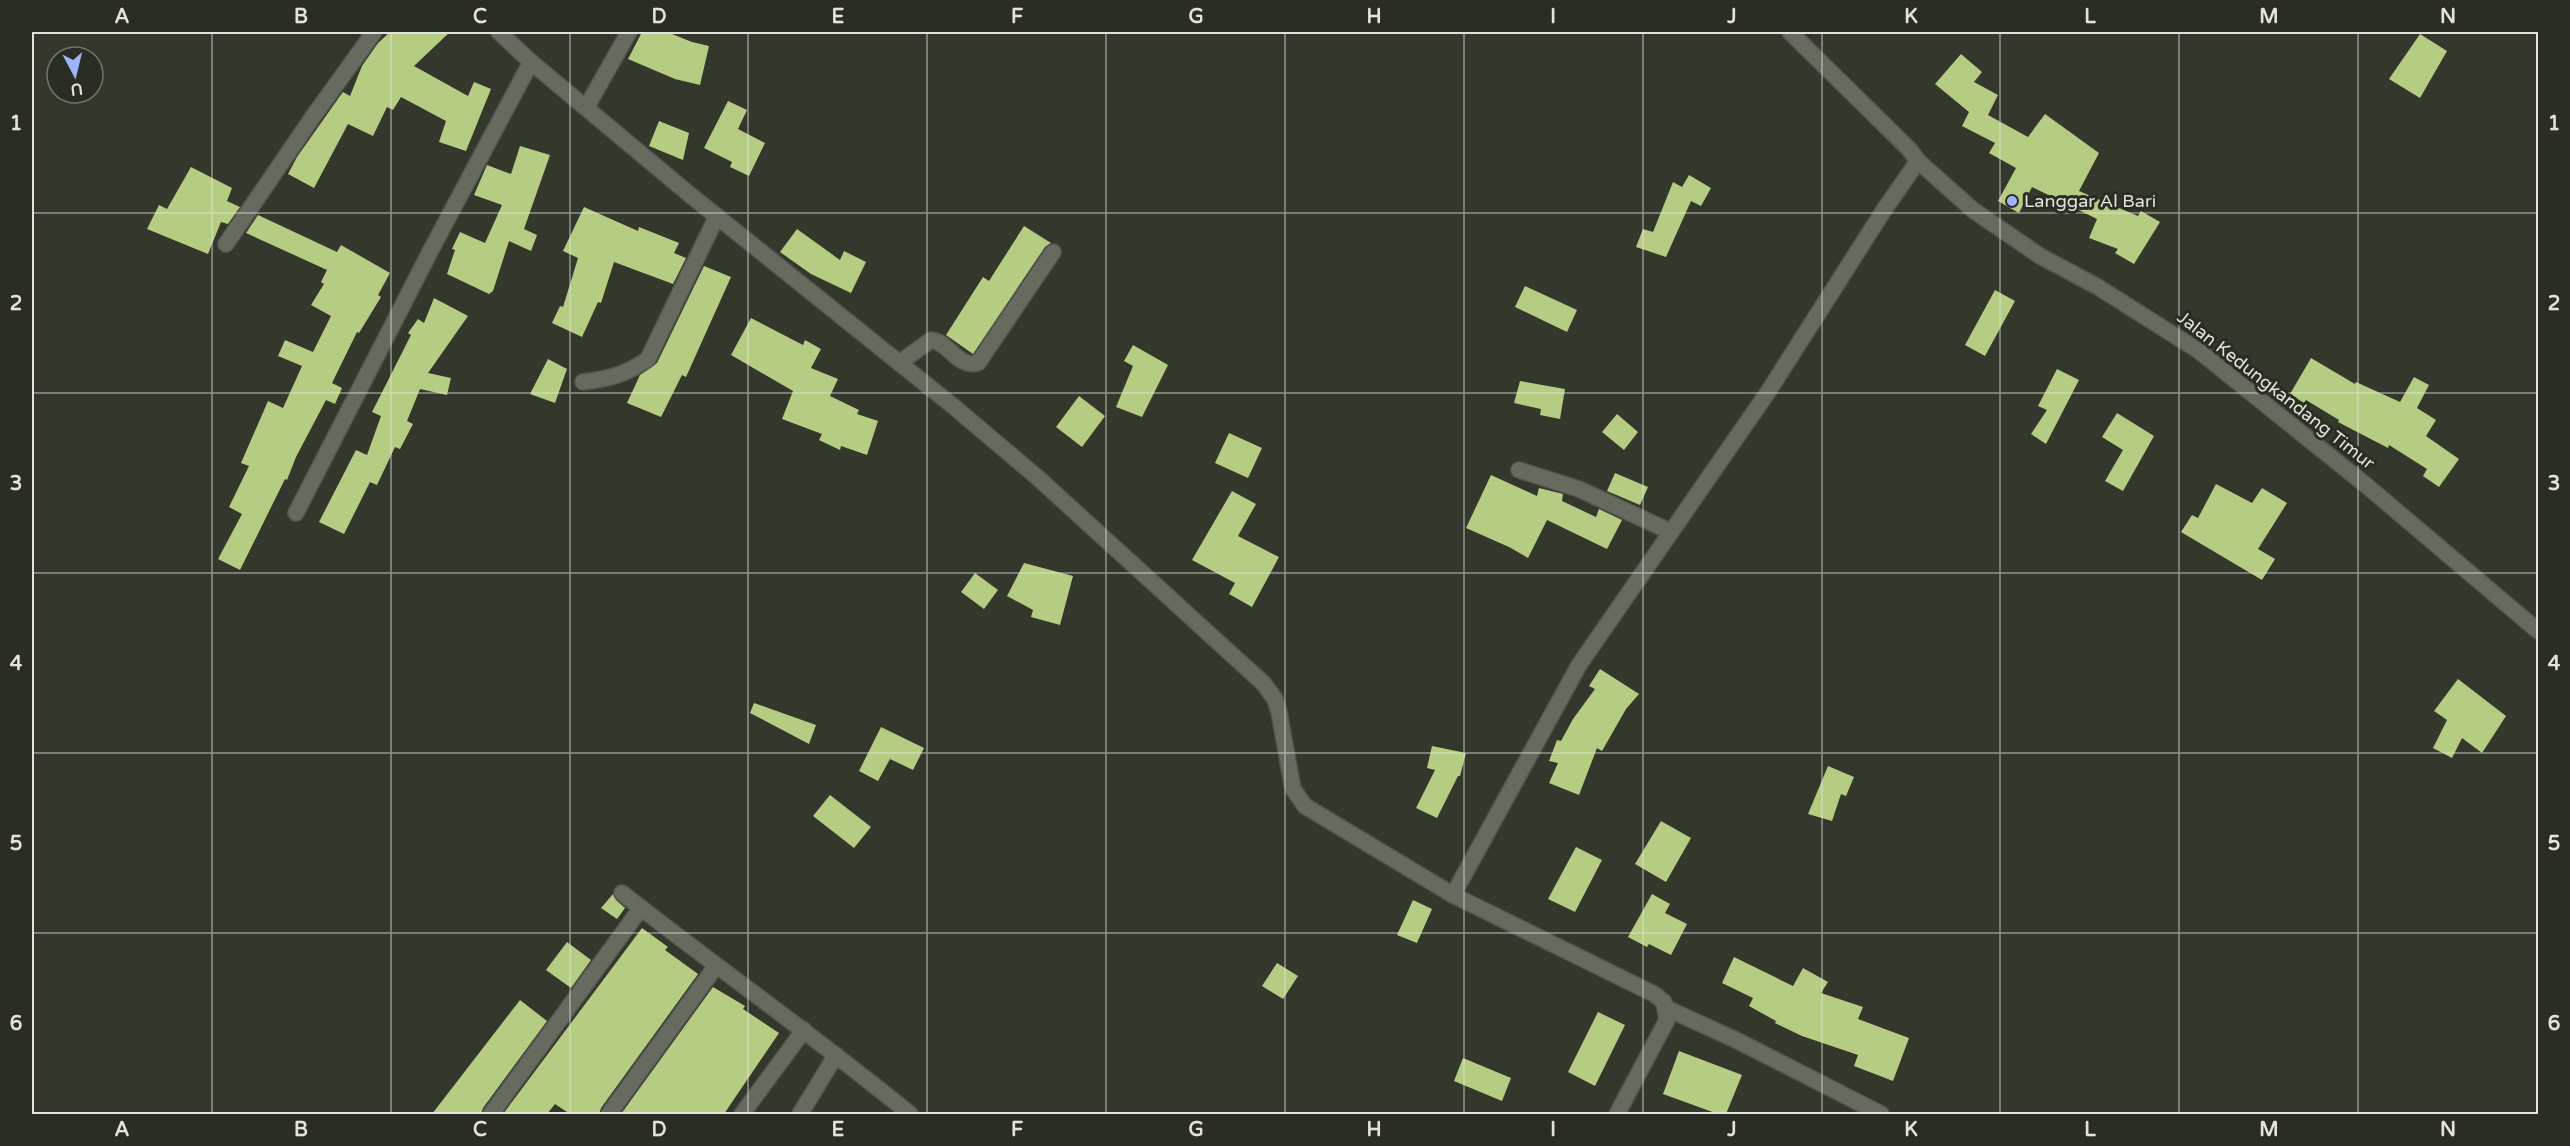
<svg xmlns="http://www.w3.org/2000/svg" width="2570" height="1146" viewBox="0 0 2570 1146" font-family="'Varela Round',sans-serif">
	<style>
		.building { fill: #b7cc83 }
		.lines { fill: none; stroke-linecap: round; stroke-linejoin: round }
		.minor-casing { stroke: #52554d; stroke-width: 18 }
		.minor { stroke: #676b5f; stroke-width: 15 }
		.grid { fill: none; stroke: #e1e3dc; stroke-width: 1.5; stroke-opacity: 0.55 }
		.poi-dot { fill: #9fb3fd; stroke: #292d23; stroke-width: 2 }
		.labels { text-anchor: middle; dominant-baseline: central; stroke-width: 6; stroke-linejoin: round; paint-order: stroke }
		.poi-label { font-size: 18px; fill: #e1e3dc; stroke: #292d23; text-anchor: start }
		.street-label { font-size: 18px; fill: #e1e3dc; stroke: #292d23 }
		.neatline { fill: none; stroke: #e1e3dc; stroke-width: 2 }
		.grid-label { font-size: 20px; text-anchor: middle; font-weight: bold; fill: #e1e3dc }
	</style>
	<rect width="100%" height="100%" fill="#33372c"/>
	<g class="building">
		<path d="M390 32H450L414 66 468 96 474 82 491 89 466 151 439 142 446 121 401 97 393 110 387 107 373 136 348 124 314 188 288 174 297 157 340 96 343 92 350 96 362 66 378 43Z"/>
		<path d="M642 32H667L692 42 709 46 700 85 675 79 628 59Z"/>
		<path d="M2420 34 2447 51 2420 98 2389 79Z"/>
		<path d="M1961 54 1982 72 1974 82 1998 95 1988 115 2028 137 2045 114 2099 153 2079 191 2138 216 2141 211 2160 222 2134 264 2115 253 2118 249 2089 238 2097 219 2032 187 2019 213 1998 201 2016 168 1989 153 1995 143 1962 126 1969 112 1935 84Z"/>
		<path d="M728 101 747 110 738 129 765 143 749 176 730 167 732 162 704 148Z"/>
		<path d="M659 121 689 133 683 160 649 146Z"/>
		<path d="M520 146 550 155 524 229 537 235 531 251 509 241 493 291 489 294 447 274 455 250 452 249 460 232 485 243 502 205 474 195 487 165 511 174Z"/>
		<path d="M191 167 232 188 227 201 240 207 228 224 221 222 208 254 147 229 159 205 167 209Z"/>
		<path d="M1689 175 1711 188 1701 206 1691 201 1666 257 1636 247 1643 229 1653 232 1673 182 1682 187Z"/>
		<path d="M584 207 638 231 639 227 679 243 674 253 686 258 673 284 614 262 601 303 598 302 582 337 552 323 560 306 563 307 578 258 563 251Z"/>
		<path d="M258 215 337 252 341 245 390 273 378 295 381 297 359 333 357 332 332 383 342 388 335 404 326 400 296 457 287 480 285 479 240 570 218 559 242 514 229 507 249 466 241 463 268 401 283 408 302 366 278 356 285 340 313 352 331 316 311 305 324 284 321 282 327 270 246 233Z"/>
		<path d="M1024 226 1051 243 1045 247 973 354 946 335 983 277 989 281Z"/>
		<path d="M797 229 840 260 844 251 866 262 851 293 811 274 780 252Z"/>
		<path d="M704 266 731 277 686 377 682 375 661 417 627 403 640 375 657 363Z"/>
		<path d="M1525 286 1577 310 1567 332 1515 307Z"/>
		<path d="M1995 290 2015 301 1985 356 1965 345Z"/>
		<path d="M434 298 468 316 428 373 451 378 447 395 420 389 407 421 413 424 400 449 395 447 377 485 370 482 344 534 319 522 356 450 367 455 381 416 372 412 411 335 408 333 418 319 424 323Z"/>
		<path d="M751 318 803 345 805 340 821 349 811 368 838 379 830 396 859 410 857 414 878 421 867 455 841 446 840 450 819 440 822 434 782 419 793 391 731 355Z"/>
		<path d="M1133 345 1168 365 1142 417 1116 407 1133 366 1124 361Z"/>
		<path d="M2311 358 2355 384 2356 382 2400 402 2414 377 2429 385 2417 408 2436 420 2426 436 2459 459 2439 487 2423 476 2427 469 2389 445 2388 448 2338 422 2339 420 2306 400 2304 403 2290 394Z"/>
		<path d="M548 359 567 369 555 403 530 394Z"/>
		<path d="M2057 369 2079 380 2046 444 2031 434 2047 410 2038 406Z"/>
		<path d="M1520 381 1565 389 1560 419 1540 415 1541 409 1514 403Z"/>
		<path d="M1079 396 1105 416 1082 447 1056 427Z"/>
		<path d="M2117 413 2154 436 2123 491 2105 481 2123 450 2102 437Z"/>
		<path d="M1617 414 1638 432 1624 450 1602 432Z"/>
		<path d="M1229 433 1262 448 1248 478 1215 463Z"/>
		<path d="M1615 473 1648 487 1640 505 1607 491Z"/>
		<path d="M1491 475 1537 496 1539 488 1563 494 1562 501 1596 517 1599 509 1622 520 1607 549 1547 520 1528 558 1509 547 1466 528Z"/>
		<path d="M2216 484 2252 503 2262 488 2287 503 2258 549 2275 559 2262 580 2181 532 2192 515 2198 518Z"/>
		<path d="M1232 491 1256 504 1238 536 1279 557 1252 607 1229 594 1235 583 1192 560Z"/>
		<path d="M1024 563 1073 576 1060 625 1031 617 1033 610 1007 596Z"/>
		<path d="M975 573 998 590 984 609 961 592Z"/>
		<path d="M1600 669 1639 694 1626 709 1602 751 1597 748 1579 795 1549 783 1558 763 1549 761 1557 740 1561 741 1573 719 1595 689 1589 686Z"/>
		<path d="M2458 679 2506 716 2482 753 2462 738 2452 758 2433 748 2447 720 2434 711Z"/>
		<path d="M754 703 816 725 809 744 750 713Z"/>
		<path d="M881 727 924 748 913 770 890 759 878 781 859 771Z"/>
		<path d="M1432 746 1466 753 1460 776H1458L1437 818 1416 808 1435 770 1427 768Z"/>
		<path d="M1828 766 1854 777 1846 796 1841 794 1832 821 1808 814Z"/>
		<path d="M830 795 871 827 854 848 813 816Z"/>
		<path d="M1661 821 1691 838 1666 882 1635 864Z"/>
		<path d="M1576 847 1602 860 1575 912 1548 899Z"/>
		<path d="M613 894 616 900 625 908 617 919 601 908Z"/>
		<path d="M1652 894 1670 904 1665 913 1687 924 1671 955 1649 944 1647 947 1628 937Z"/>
		<path d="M1413 900 1432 909 1417 943 1397 935Z"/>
		<path d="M642 928 668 947 665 950 698 974 601 1108 599 1114H570L555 1104 547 1114H503Z"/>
		<path d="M567 942 591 960 571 988 546 970Z"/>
		<path d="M1734 957 1793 986 1803 968 1828 982 1821 993 1863 1007 1858 1019 1909 1038 1893 1081 1854 1066 1858 1055 1802 1036 1775 1023 1776 1021 1749 1006 1753 998 1722 983Z"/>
		<path d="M1277 963 1298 976 1283 999 1262 986Z"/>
		<path d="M713 987 745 1006 743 1009 779 1033 724 1114H621Z"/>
		<path d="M520 1000 547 1021 483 1108 481 1114H432Z"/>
		<path d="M1598 1012 1625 1025 1595 1086 1568 1072Z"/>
		<path d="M1679 1051 1742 1075 1726 1114H1718L1663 1094Z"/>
		<path d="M1463 1058 1511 1078 1502 1101 1454 1081Z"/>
	</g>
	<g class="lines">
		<defs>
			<g id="minor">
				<path d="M499 32 531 62 689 194 953 406 1037 477 1263 683 1275 699 1279 712 1293 789 1305 806 1453 895 1654 994 1664 1002 1667 1020 1617 1114"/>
				<path d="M1790 32 1909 149 1918 161 1973 210 2040 256 2098 287 2199 351 2367 486 2538 631"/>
				<path d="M586 108 629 32"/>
				<path d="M226 244 312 118 374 32"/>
				<path d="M899 363 931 340C950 342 956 368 978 363L1053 252"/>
				<path d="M583 382C609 379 627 374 648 359L717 216"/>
				<path d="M1519 470 1579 489 1671 532"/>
				<path d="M296 513 432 248 531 62"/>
				<path d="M622 893C717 968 816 1037 910 1114"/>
				<path d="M1453 895 1579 665 1768 392 1884 210 1918 161"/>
				<path d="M1666 1008 1736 1040 1881 1114"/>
				<path d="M491 1114 641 908"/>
				<path d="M609 1114 716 966"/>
				<path d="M742 1114 804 1030"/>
				<path d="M800 1114 836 1055"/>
			</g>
		</defs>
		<use href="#minor" class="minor-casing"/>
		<use href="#minor" class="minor"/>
	</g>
	<path class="grid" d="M212 32V1114M391 32V1114M570 32V1114M748 32V1114M927 32V1114M1106 32V1114M1285 32V1114M1464 32V1114M1643 32V1114M1822 32V1114M2000 32V1114M2179 32V1114M2358 32V1114M32 213H2538M32 393H2538M32 573H2538M32 753H2538M32 933H2538"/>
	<circle class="poi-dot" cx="2012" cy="201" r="6"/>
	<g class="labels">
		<g class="poi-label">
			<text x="2024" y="201">Langgar Al Bari</text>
		</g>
		<g class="street-label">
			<text transform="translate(2276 390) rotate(38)">Jalan Kedungkandang Timur</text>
		</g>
	</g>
	<rect width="2570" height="1146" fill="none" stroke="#292d23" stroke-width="66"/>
	<g transform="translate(75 75) rotate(173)"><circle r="28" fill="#292d23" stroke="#73766d" stroke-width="1.5"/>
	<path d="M0-4.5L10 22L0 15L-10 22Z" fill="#9fb3fd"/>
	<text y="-9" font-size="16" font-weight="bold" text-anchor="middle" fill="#e1e3dc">U</text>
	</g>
	<rect x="33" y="33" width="2504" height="1080" class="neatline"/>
	<g class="grid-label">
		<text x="122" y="23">A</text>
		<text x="301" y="23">B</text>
		<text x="480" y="23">C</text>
		<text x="659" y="23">D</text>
		<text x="838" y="23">E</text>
		<text x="1017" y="23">F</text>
		<text x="1196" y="23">G</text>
		<text x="1374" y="23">H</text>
		<text x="1553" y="23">I</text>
		<text x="1732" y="23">J</text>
		<text x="1911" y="23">K</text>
		<text x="2090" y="23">L</text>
		<text x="2269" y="23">M</text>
		<text x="2448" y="23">N</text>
		<text x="16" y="130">1</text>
		<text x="2554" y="130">1</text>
		<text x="16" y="310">2</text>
		<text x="2554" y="310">2</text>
		<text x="16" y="490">3</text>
		<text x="2554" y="490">3</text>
		<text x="16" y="670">4</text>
		<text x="2554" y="670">4</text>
		<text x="16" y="850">5</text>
		<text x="2554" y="850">5</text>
		<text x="16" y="1030">6</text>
		<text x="2554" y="1030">6</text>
		<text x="122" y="1136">A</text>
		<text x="301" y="1136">B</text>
		<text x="480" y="1136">C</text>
		<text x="659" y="1136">D</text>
		<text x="838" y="1136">E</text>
		<text x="1017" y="1136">F</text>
		<text x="1196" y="1136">G</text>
		<text x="1374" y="1136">H</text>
		<text x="1553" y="1136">I</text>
		<text x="1732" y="1136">J</text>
		<text x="1911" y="1136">K</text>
		<text x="2090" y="1136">L</text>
		<text x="2269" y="1136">M</text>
		<text x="2448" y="1136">N</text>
	</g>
</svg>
